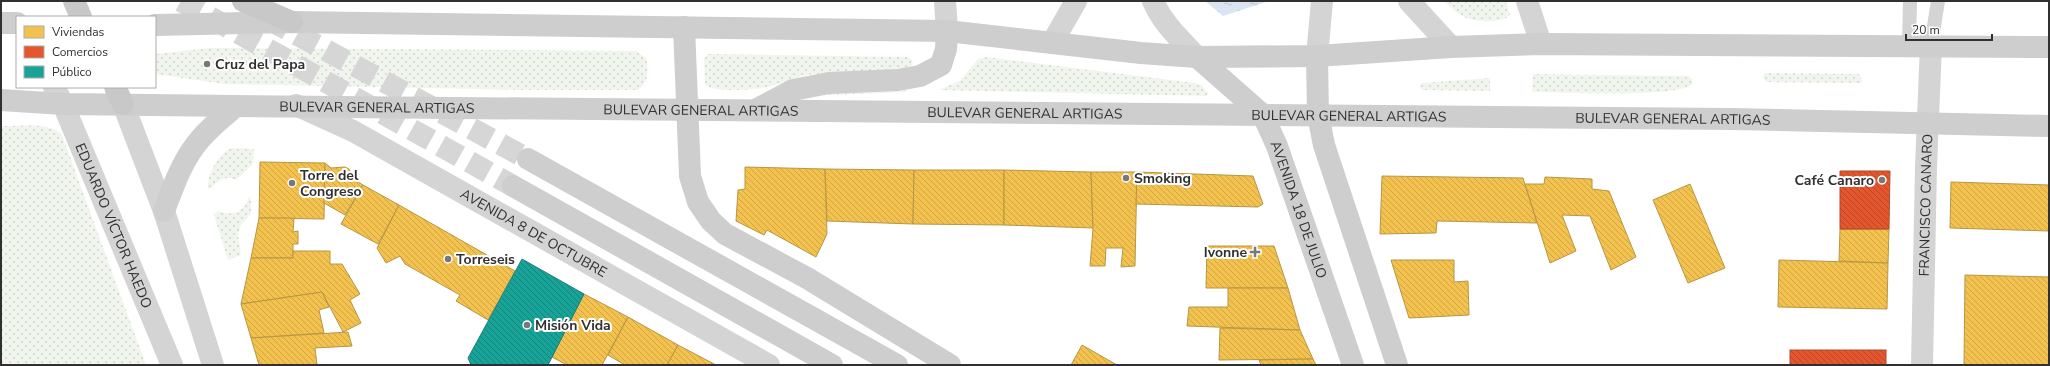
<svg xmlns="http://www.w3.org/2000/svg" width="2050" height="366" viewBox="0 0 2050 366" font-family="'Nunito Sans',sans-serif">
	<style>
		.grass { fill: url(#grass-dots) }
		.water { fill: url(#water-ripples) }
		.homes { fill: url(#homes-back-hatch); stroke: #b89645 }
		.shops { fill: url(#shops-back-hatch); stroke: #ae4b2f }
		.public { fill: url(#public-back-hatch); stroke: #1e8079 }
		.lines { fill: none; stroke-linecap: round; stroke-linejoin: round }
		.secondary-tunnel { stroke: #d6d6d6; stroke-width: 22; stroke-dasharray: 22 11; stroke-linecap: butt }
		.service { stroke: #d4d4d4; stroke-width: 14 }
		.minor { stroke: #d4d4d4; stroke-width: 22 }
		.tertiary { stroke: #d4d4d4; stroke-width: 22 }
		.secondary { stroke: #cecece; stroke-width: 22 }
		.primary { stroke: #c8c8c8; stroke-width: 22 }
		.poi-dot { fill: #787878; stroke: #fff; stroke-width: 1.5 }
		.labels { text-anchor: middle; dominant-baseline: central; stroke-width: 4; stroke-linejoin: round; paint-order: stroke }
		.poi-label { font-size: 14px; font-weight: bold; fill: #303030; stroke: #fff; text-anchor: start }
		.street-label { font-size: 14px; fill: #303030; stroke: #fff }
	</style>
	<defs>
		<pattern id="grass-dots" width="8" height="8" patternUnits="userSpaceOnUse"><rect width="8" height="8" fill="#f0f6ed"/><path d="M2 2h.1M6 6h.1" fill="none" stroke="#ced3cc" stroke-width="1.8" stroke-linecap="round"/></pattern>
		<pattern id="water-ripples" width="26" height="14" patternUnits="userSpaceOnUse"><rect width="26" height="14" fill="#dae5f3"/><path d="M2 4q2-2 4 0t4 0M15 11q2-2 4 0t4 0" fill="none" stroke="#bbc5d1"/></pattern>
		<pattern id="homes-back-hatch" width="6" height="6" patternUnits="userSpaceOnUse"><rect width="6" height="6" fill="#f2c14e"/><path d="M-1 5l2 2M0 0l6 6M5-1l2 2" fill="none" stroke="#d0a644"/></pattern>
		<pattern id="shops-back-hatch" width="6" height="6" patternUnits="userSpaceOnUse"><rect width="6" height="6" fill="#e4572e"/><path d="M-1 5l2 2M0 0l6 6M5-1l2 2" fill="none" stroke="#b94828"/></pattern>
		<pattern id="public-back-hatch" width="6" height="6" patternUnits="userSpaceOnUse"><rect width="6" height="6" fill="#17a398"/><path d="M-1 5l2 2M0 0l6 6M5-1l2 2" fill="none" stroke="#15857c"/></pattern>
	</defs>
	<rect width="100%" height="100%" fill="#fff"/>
	<g class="grass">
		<path d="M1444 1H1506L1510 15C1501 24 1475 22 1464 17 1456 12 1450 7 1444 1Z"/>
		<path d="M210 48 636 51 646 58C649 71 649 83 637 90H522L224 84 155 74V54Z"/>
		<path d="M708 54 908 57 912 60 913 64 907 72C877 73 846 72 815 74 798 75 784 83 768 87 754 90 716 93 705 85L704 59Z"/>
		<path d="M986 57 1195 83 1201 85 1208 93 1207 96 939 90 961 80 978 59Z"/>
		<path d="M1765 73 1859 74 1861 76 1862 83 1766 82 1763 77Z"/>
		<path d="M1533 74 1689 76 1692 79 1693 83C1684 99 1554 92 1532 92Z"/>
		<path d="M1490 78V91L1423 90 1420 88 1421 83Z"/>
		<path d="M906 90V92L828 95V93Z"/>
		<path d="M1 126C19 127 50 121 62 135L146 365H1Z"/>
		<path d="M232 148 254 149 253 164 236 180C226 175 218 180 212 188L208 189C207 174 218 154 232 148Z"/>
		<path d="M251 197V214L241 225 238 234 241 255 228 260 214 215 218 211C232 216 244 213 248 198Z"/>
	</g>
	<path class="water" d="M1205 1H1269L1223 16Z"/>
	<g class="homes">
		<path d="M260 162 325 163 324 219 259 218Z"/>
		<path d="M325 163 331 168 345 167 349 169 355 180 363 185 345 215 324 203Z"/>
		<path d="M745 167 825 169 827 234 816 257 767 230 764 235 736 221 738 190 745 189Z"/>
		<path d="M825 169 914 170 913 224 827 221Z"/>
		<path d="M914 170H1004V225L913 224Z"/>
		<path d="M1004 170 1091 172 1093 228 1004 225Z"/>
		<path d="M1091 172H1137L1135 266 1121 267 1123 248H1106L1105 266H1090L1093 228Z"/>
		<path d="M1137 172 1253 176 1263 204 1258 207 1136 204Z"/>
		<path d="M1382 176 1523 178 1537 223 1437 221 1436 233 1380 234Z"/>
		<path d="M1545 177 1592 179V189L1609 191 1636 257 1611 270 1590 216 1562 215 1576 251 1550 263 1525 184H1544Z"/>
		<path d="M1951 182 2049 185V231L1950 228Z"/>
		<path d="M1690 184 1725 268 1688 283 1653 200Z"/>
		<path d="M363 185 399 205 378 244 341 224Z"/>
		<path d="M399 205 515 271 488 320 456 301 460 295 405 264 400 256 386 263 377 248Z"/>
		<path d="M259 218H294L293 232 298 231V244H293V258H251Z"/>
		<path d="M1840 229H1889L1888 263 1839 261Z"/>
		<path d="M1207 246H1274L1288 288H1206Z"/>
		<path d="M293 251H330V264H342L360 294 350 300 361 323 343 332 322 292 241 304 251 258H293Z"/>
		<path d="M1391 260H1454V282L1468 281 1469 315 1409 318Z"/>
		<path d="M1779 260 1888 263 1887 309 1778 307Z"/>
		<path d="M1965 275 2049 277V365H1964Z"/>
		<path d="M1228 288H1288L1300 330 1187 326 1189 307H1228Z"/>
		<path d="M322 292 329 307 319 310 324 333 251 338 241 304Z"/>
		<path d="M584 294 628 317 602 365H567L552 357Z"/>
		<path d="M628 317 678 345 667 365H625L608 355Z"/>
		<path d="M1220 328 1300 330 1313 359 1219 360Z"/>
		<path d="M348 332 352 346 315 348 317 365H259L251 338Z"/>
		<path d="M678 345 716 365H667Z"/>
		<path d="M1082 345 1117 365H1071Z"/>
		<path d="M1313 359 1316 365H1261L1259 360Z"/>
	</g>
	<g class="shops">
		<path d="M1840 171H1890L1889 229H1840Z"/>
		<rect x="1790" y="350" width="96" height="15"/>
	</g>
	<path class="public" d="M522 259 584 294 548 365H471L468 358Z"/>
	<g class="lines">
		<g class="secondary-tunnel">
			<path d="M181 1 513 186"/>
			<path d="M268 19 528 159"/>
		</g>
		<g class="service">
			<path d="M1909 45 1910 1"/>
			<path d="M1931 45 1938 1"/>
		</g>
		<g class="minor">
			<path d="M945 1 947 31"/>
			<path d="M1527 1 1541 44"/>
			<path id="s1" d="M296 105 353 131 769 365"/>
			<path id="s2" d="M1922 365 1926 167 1931 45"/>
		</g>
		<g class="tertiary">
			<path d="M1153 1C1163 24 1180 39 1197 57"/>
			<path d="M1409 1 1451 47"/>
			<path d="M1052 43 1076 1"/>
			<path d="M1317 56 1322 1"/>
			<path id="s3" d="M54 87 63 104 172 365"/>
			<path d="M123 104 164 211 213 365"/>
		</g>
		<g class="secondary">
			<path d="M1 23H17"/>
			<path d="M155 25 292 22 947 31 1141 53 1197 57 1317 56 1451 47 1541 44 2049 47"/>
			<path d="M684 27 690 176 698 202 711 221 725 234 807 278 950 365"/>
			<path d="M1317 56 1318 115 1324 145 1397 365"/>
			<path id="s4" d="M1197 57 1263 115 1277 146 1353 365"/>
			<path id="s5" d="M1 100 63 104 236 106 1732 119 2049 126"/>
			<path d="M759 108 793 90 829 83 898 80 920 76 941 65 946 49 947 31"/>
			<path d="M528 159 897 365"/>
			<path d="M513 186 832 365"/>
			<path d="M164 211C172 190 180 166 194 147 205 131 221 119 236 106"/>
		</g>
		<g class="primary">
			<path d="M74 1 81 17"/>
			<path d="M243 1 292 22"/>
			<path d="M115 87 123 104"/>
		</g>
	</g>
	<g class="poi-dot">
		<circle cx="207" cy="64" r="4"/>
		<circle cx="1126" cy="178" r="4"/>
		<circle cx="1882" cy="180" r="4"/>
		<circle cx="292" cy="183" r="4"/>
		<path d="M1253 246h4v4h4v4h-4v4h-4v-4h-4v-4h4z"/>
		<circle cx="448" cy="259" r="4"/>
		<circle cx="527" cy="325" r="4"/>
	</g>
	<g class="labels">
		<g class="poi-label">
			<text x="215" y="64">Cruz del Papa</text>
			<text x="300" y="175">Torre del<tspan x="300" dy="16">Congreso</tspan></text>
			<text x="1134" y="178">Smoking</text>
			<text x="1874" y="180" text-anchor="end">Café Canaro</text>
			<text x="1247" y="252" text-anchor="end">Ivonne</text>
			<text x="456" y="259">Torreseis</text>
			<text x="535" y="325">Misión Vida</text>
		</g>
		<g class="street-label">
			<text stroke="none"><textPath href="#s5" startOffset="376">BULEVAR GENERAL ARTIGAS</textPath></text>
			<text stroke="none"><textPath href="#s5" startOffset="700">BULEVAR GENERAL ARTIGAS</textPath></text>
			<text stroke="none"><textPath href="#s5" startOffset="1024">BULEVAR GENERAL ARTIGAS</textPath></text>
			<text stroke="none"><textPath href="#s5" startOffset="1348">BULEVAR GENERAL ARTIGAS</textPath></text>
			<text stroke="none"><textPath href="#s5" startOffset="1672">BULEVAR GENERAL ARTIGAS</textPath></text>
			<text stroke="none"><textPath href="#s2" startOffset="160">FRANCISCO CANARO</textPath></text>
			<text stroke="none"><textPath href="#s4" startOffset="189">AVENIDA 18 DE JULIO</textPath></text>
			<text stroke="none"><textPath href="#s3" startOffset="151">EDUARDO VÍCTOR HAEDO</textPath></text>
			<text stroke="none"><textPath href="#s1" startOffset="270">AVENIDA 8 DE OCTUBRE</textPath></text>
		</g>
	</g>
	<rect width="2050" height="366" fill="none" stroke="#303030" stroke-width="4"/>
	<rect x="16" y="16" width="140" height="72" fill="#ffffff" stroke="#acacac"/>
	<rect x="24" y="26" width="20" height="12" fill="#f2c14e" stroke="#acacac"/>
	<text x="52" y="36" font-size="12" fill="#303030">Viviendas</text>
	<rect x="24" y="46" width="20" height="12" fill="#e4572e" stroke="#acacac"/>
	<text x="52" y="56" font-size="12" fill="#303030">Comercios</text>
	<rect x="24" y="66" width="20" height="12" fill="#17a398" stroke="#acacac"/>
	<text x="52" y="76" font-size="12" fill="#303030">Público</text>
	<path d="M1906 34v6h86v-6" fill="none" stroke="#303030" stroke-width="2"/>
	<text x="1912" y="34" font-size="12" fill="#303030" stroke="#ffffff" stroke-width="3" paint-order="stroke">20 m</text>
</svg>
